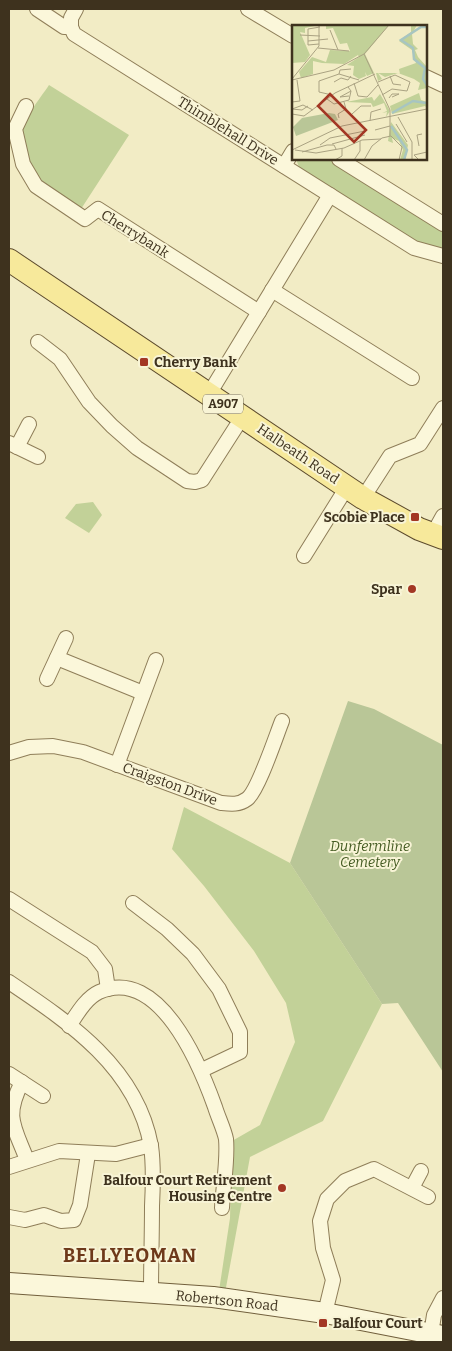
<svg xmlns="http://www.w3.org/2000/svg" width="452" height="1351" viewBox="0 0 452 1351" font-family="Bitter,serif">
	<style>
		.green { fill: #c2d198 }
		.cemetery { fill: #b9c697 }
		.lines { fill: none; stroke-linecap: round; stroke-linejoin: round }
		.street-casing { stroke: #8f7e59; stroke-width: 16 }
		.secondary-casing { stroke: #715f3c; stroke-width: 22 }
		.primary-casing { stroke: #5d4b2d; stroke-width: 24 }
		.street { stroke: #fbf7da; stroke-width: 14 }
		.secondary { stroke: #fbf7da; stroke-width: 20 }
		.primary { stroke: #f7e99b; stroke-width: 22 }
		.poi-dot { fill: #a33724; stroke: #f8f4d6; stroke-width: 2 }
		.labels { text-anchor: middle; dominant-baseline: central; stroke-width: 4; stroke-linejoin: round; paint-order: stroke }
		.shield { fill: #f8f4d6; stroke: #766c55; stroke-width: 1 }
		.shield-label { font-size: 12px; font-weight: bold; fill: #3e321e }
		.street-label { font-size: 14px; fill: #3e321e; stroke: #f8f4d6 }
		.poi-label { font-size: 14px; font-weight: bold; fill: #3e321e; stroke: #f8f4d6; text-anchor: end }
		.park-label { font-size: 14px; font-style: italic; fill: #455c23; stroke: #f8f4d6 }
		.district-label { font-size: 19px; font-weight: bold; letter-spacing: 1px; fill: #6e391a; stroke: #f8f4d6 }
		.inset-river { fill: none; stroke: #a7c5c1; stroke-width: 2.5 }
		.inset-road { fill: none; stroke: #aaa282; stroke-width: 1 }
		.view { fill: #a33724; fill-opacity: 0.15; stroke: #a33724; stroke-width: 2.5 }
		.inset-edge { fill: none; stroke: #3e321e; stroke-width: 2.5 }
	</style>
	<rect width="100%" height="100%" fill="#f2ecc5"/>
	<g class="green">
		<path d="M49 85 129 135 81 209C57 192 16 170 21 135 23 118 40 99 49 85Z"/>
		<path d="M296 159H331L443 230V250L414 242 300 170Z"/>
		<path d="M93 502 102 515 89 533 65 518 76 504Z"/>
		<path d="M184 807 290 863 382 1004 323 1121 250 1157 225 1293 219 1291 230 1218 232 1141 260 1125 295 1042 286 1003 254 951 204 886 172 849Z"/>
	</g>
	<path class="cemetery" d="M348 701 374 709 443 745V1072L398 1003 382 1004 290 863Z"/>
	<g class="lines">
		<defs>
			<g id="street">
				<path d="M37 9 64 27H71L74 34 414 248 443 256"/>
				<path d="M248 9 293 36"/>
				<path d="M71 27V18L76 9"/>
				<path d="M426 77 443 85"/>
				<path d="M26 106 15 129 23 164 36 186 85 219 98 209 259 312"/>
				<path d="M339 159 443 224"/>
				<path d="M284 166 293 151"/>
				<path d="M272 290 412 378"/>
				<path d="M38 342 60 359 89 402 112 426 137 448 187 481 195 482 202 480 243 416"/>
				<path d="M209 394 330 195"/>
				<path d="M9 443 38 457"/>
				<path d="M17 447 29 424"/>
				<path d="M363 498 390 456 420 444 443 408"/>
				<path d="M433 534 443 516"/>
				<path d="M304 556 347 487"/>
				<path d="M57 658 143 693"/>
				<path d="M47 679 66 638"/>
				<path d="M9 753 29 747 53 746 83 752 221 803C231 804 239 805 247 799 258 791 276 736 282 721"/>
				<path d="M117 765 156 660"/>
				<path d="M9 899 92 952 105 969 108 989"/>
				<path d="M133 903 167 929 193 954 219 989 240 1032V1052L202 1070"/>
				<path d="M9 982C70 1023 137 1068 151 1146 154 1166 153 1186 152 1206 152 1235 151 1264 151 1293"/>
				<path d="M69 1026C77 1014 86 998 99 992 159 965 200 1065 215 1107 218 1117 224 1129 226 1139 228 1161 223 1186 222 1208"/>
				<path d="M9 1074 43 1096"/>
				<path d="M22 1082C4 1117 14 1126 27 1160"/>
				<path d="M9 1167 59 1151 116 1154 151 1145"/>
				<path d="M412 1188 421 1171"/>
				<path d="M9 1217 25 1220 44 1215 61 1221 74 1220 80 1205 88 1154"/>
				<path d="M325 1313 333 1280 323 1248 320 1221 327 1199 345 1181 374 1169 428 1197"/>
				<path d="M431 1334 434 1315 443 1298"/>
			</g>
			<path id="secondary" d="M9 1283 213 1297 325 1313 443 1336"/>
			<path id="primary" d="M9 260 363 498 419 529 443 538"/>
		</defs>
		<use href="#street" class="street-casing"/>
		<use href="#secondary" class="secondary-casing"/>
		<use href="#primary" class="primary-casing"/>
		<use href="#street" class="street"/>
		<use href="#secondary" class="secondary"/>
		<use href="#primary" class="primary"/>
	</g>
	<g class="poi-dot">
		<rect x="139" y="357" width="10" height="10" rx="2.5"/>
		<rect x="410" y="512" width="10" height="10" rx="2.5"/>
		<circle cx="412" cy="589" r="5"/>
		<circle cx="282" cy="1188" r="5"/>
		<rect x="318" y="1318" width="10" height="10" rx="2.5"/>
	</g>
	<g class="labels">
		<rect class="shield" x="203" y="394.5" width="40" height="19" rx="4"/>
		<g class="shield-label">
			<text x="223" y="404">A907</text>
		</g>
		<g class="street-label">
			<text transform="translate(228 131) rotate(32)">Thimblehall Drive</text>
			<text transform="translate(135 234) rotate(32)">Cherrybank</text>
			<text transform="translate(298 454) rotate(34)">Halbeath Road</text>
			<text transform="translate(170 784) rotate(20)">Craigston Drive</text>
			<text transform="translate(227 1301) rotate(6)">Robertson Road</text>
		</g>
		<g class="poi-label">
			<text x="154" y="362" text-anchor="start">Cherry Bank</text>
			<text x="405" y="517">Scobie Place</text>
			<text x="402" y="589">Spar</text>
			<text x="272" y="1180">Balfour Court Retirement<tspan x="272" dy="16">Housing Centre</tspan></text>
			<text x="333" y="1323" text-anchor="start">Balfour Court</text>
		</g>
		<g class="park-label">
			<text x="370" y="846">Dunfermline<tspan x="370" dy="16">Cemetery</tspan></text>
		</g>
		<g class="district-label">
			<text x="130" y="1255">BELLYEOMAN</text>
		</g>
	</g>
	<g transform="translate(292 25)">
		<rect width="135" height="135" fill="#f2ecc5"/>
		<path d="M0 0H27L13 3V8L8 7 18 30 13 37 0 38ZM34 0H97L73 29 82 48 75 51 73 47 74 51 67 54 61 50 62 41 55 40 67 32 66 30 52 39 30 38 21 36V49L9 53 7 47 20 32 34 37 38 25 58 26 55 18 48 19 41 3 34 4ZM119 0H125L120 9 121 19 126 24 123 25 126 32 135 42V63L126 65 128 58 122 54 106 48 93 52 86 48 90 54 86 56 84 48H106L108 49 107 44 124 38 120 25 107 16 119 7ZM127 68 129 75 135 77V83L133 81 100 89 98 81ZM88 69 98 86 94 92 95 87 90 88 95 86 92 78 81 82 79 78 54 77 80 72 82 76ZM99 97 116 120 113 135H108L111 125 107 116 100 113 101 118 96 116Z" fill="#c2d198"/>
		<path d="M37 88 43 89 46 95 4 111 1 102 10 93Z" fill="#b9c697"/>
		<path class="inset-river" d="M135 2H129L109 15 121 23 122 34 133 43 131 54 135 60M100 88 121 76 134 78M99 101 115 125 112 135"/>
		<path class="inset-road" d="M97 0 72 29 98 85V93M38 5 46 25M8 10 28 11M16 16 36 14M27 19 16 20V4L28 2M26 23 57 26M47 49 48 45 59 44M98 51 101 59 109 60M0 54 27 21V0M0 55 42 45 72 29M42 57 49 53 56 55 59 51M86 57 103 50 118 57 115 66 100 64 90 70M62 58 66 71 75 72M40 70 27 67V56L47 49 67 55M57 71 48 72 59 66M75 72 86 60M97 73 100 69H107L100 72M35 74 42 79 57 75 59 66 56 62M0 77 8 76 5 55M0 84 11 80 21 85M0 84 10 85 16 81M0 89 12 91 43 68 83 49M60 89 69 81H79M106 92 120 117V135M47 93 46 89 54 84 52 77M98 93V111M78 96 79 87 89 84M104 99 115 117M83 105 98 101M40 119 73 110M28 120 38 113 73 106M127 121 125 110 130 109M0 125 50 101 135 84M3 125 24 128 52 123 70 115 89 114M10 127 35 120H42L44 124M43 135 50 131V123M62 135 68 126V116M72 135 80 121 90 113 99 111 110 122 107 135M127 135 122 130 135 127"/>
		<path class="view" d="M38 69 74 105 62 117 26 81Z"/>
		<rect width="135" height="135" class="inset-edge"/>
	</g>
	<rect width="452" height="1351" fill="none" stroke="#3e321e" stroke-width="20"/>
</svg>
